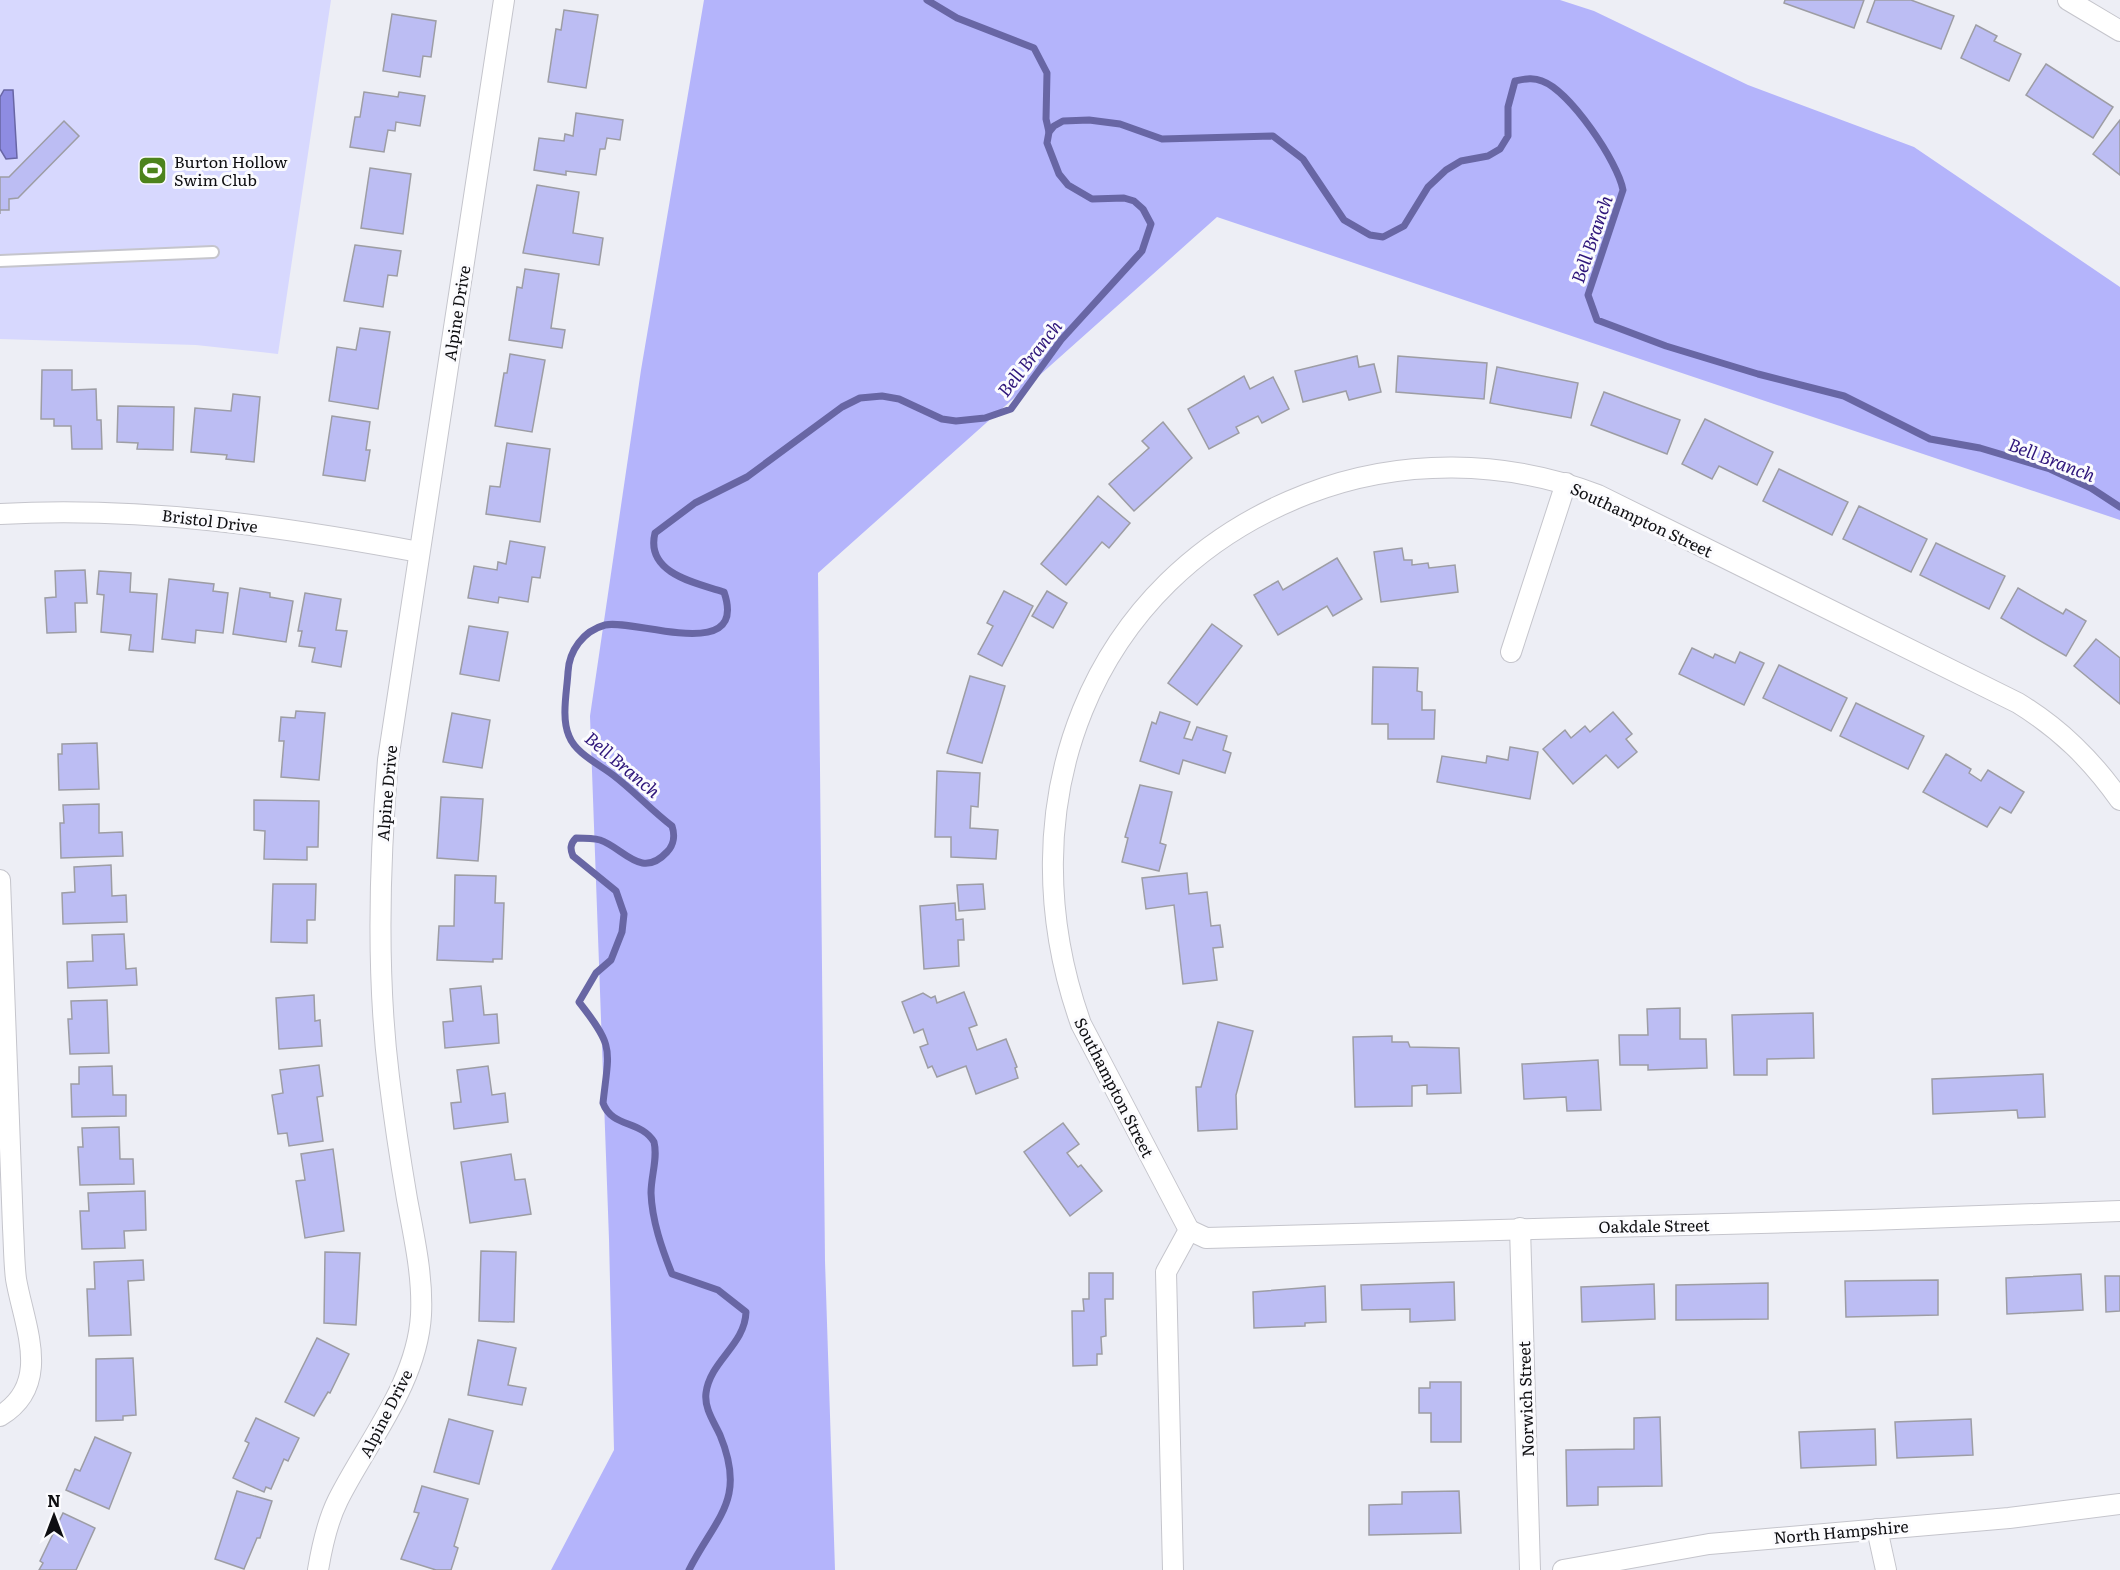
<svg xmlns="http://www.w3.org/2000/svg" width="2120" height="1570" viewBox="0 0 2120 1570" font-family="Literata,serif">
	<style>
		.green { fill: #d7d8fe }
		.forest { fill: #b4b4fb }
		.water { fill: #8e8ce2; stroke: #6866a4; stroke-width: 1.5 }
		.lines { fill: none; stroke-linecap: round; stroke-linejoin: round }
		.stream { stroke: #6866a4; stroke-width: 7 }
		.building { fill: #bcbdf3; stroke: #9d9da4; stroke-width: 1.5 }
		.service-casing { stroke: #c5c5cc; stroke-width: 14 }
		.minor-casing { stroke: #c5c5cc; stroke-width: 22 }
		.service { stroke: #fff; stroke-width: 10 }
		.minor { stroke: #fff; stroke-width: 20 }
		.labels { text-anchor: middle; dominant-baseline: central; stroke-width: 6; stroke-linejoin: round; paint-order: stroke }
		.poi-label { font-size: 16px; fill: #0f0f12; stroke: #fbfbfe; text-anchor: start }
		.street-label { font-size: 16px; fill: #0f0f12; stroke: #fbfbfe }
		.water-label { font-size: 18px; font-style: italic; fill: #2e157a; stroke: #fbfbfe }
	</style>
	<rect width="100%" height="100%" fill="#edeef5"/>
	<path class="green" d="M0 0H331L278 354 196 345 0 339Z"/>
	<path class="forest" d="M704 0H1560L1594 11 1748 85 1914 147 2120 287V520L1217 217 818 573 825 1261 835 1570H551L614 1450 609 1239 590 716 641 370Z"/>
	<path class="water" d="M4 90H13L17 158 6 159 0 149V97Z"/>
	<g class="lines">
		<g class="stream">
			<path d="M927 0 957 18 1034 48 1047 73 1046 119 1049 132"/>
			<path d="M689 1570C716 1517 747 1500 720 1435 714 1422 704 1408 706 1393 710 1361 745 1345 746 1312L718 1290 672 1274C662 1249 652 1221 651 1193 651 1176 658 1158 654 1142 641 1120 612 1128 603 1103 609 1048 615 1048 579 1002L596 973 611 960 622 932 624 914 616 891 573 856C570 849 570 844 576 838 584 838 593 838 600 840 624 848 641 880 667 852 674 845 675 835 672 826 651 810 634 791 613 775 599 764 576 754 569 736 561 718 567 691 568 672 569 651 583 631 605 625 633 618 749 665 724 592 695 583 645 573 655 533L695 503 747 477 842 407 860 398 882 396 899 399 942 419 956 421 985 418 1011 409 1061 340 1142 251 1151 224 1143 209 1134 201 1124 198 1092 199 1068 185 1059 174 1047 143 1049 132 1054 126 1063 121 1089 120 1120 124 1162 139 1273 136 1303 159 1344 220 1370 235 1383 237 1404 226 1428 187 1446 170 1461 161 1488 156 1500 149 1508 136V107L1515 81C1525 79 1533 77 1542 81 1570 91 1618 162 1623 190L1588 295 1597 320 1666 346 1758 374 1844 396 1930 439 1980 448 2050 469 2091 488 2120 507"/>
		</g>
	</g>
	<g class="building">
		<path d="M1785 0H1864L1854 28 1784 3Z"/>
		<path d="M1875 0H1911L1954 16 1941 49 1867 22Z"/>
		<path d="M564 10 598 15 586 88 548 82 556 29 561 30Z"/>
		<path d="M392 14 436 21 431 57 423 56 420 77 383 71Z"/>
		<path d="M1976 25 1997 36 1994 41 2021 54 2009 81 1961 58Z"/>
		<path d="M2046 64 2113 107 2093 138 2026 95Z"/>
		<path d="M364 92 398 97 399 92 425 96 420 126 396 122 395 131 388 130 384 152 350 147 355 117H360Z"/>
		<path d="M576 113 623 120 620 140 607 138 605 149H600L596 175 566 171V175L534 170 539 138 564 141 565 134 573 136Z"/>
		<path d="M2120 120V175L2093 154Z"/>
		<path d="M64 121 79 136 18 198 9 199V210H0V214V177H9Z"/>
		<path d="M370 168 411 174 403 234 361 228Z"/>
		<path d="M537 185 579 192 573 233 603 238 599 265 523 253Z"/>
		<path d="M355 245 401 251 397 276 388 275 383 307 344 301Z"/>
		<path d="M525 269 559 274 551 328 565 330 562 348 509 340 517 287 522 288Z"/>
		<path d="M360 328 390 332 378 409 329 401 337 347 356 350Z"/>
		<path d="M510 354 545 360 532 432 495 426 504 373H507Z"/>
		<path d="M1357 356 1359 367 1374 364 1381 392 1349 400 1346 391 1303 402 1295 371Z"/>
		<path d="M1398 356 1487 363 1484 399 1396 392Z"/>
		<path d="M1497 367 1578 383 1571 418 1490 403Z"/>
		<path d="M42 370H72V390L96 389 97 420H101L102 449H72L71 426H54V419H41Z"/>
		<path d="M1244 376 1250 389 1273 377 1289 409 1262 423 1258 416 1236 427 1239 433 1209 449 1188 409Z"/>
		<path d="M1604 392 1680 420 1667 454 1591 425Z"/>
		<path d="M233 394 260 397 254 462 226 459 227 455 191 452 195 408 231 411Z"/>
		<path d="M118 406 174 407 173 450 137 449 138 443 117 442Z"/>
		<path d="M332 416 370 422 366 450H370L365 481 323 475Z"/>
		<path d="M1705 419 1773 452 1757 485 1719 466 1712 479 1682 464Z"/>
		<path d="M1163 422 1192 458 1134 511 1109 484 1149 448 1142 441Z"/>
		<path d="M507 443 550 449 540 522 486 514 490 486 500 487Z"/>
		<path d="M1779 469 1848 502 1832 535 1763 501Z"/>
		<path d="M1098 496 1130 523 1109 548 1102 542 1066 585 1041 564Z"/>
		<path d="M1859 506 1927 539 1911 572 1843 539Z"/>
		<path d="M510 541 545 547 540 578 532 577 528 602 499 597 498 603 468 598 474 566 497 570 498 562 506 564Z"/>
		<path d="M1936 543 2005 576 1989 609 1920 575Z"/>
		<path d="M1402 548 1404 560H1412V565L1428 563 1429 568 1455 565 1458 592 1381 602 1374 552Z"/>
		<path d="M1337 558 1362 599 1333 616 1327 606 1278 635 1254 595 1278 581 1283 590Z"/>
		<path d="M85 570 87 603H75L76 632 47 633 45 598 56 597 55 571Z"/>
		<path d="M99 571 131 573 130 592 157 594 153 652 129 650 131 635 101 632 104 595 97 594Z"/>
		<path d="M169 579 214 584 213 591 228 593 223 633 196 630 195 643 162 639Z"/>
		<path d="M240 588 270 593V597L293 601 286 642 233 634Z"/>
		<path d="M2018 588 2063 614 2066 609 2086 621 2066 656 2001 618Z"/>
		<path d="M1004 591 1033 606 1002 666 978 654 993 626 987 623Z"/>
		<path d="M1047 591 1067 603 1053 628 1032 616Z"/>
		<path d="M305 593 341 599 336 630 347 631 341 667 312 662 315 648 299 646 302 631H298Z"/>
		<path d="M1212 624 1242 646 1197 705 1168 683Z"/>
		<path d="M469 626 508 632 499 681 460 674Z"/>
		<path d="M2096 639 2120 658V704L2074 666Z"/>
		<path d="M1692 648 1713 658 1715 654 1735 663 1740 652 1764 663 1744 705 1679 674Z"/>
		<path d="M1779 665 1847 698 1831 731 1763 698Z"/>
		<path d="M1373 667 1418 668 1417 691 1422 692V710H1435L1434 739H1388V724H1372Z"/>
		<path d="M970 676 1005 686 982 763 947 753Z"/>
		<path d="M1856 703 1924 736 1908 769 1840 736Z"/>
		<path d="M296 711 325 713 319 780 281 777 284 741H279L281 717 295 718Z"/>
		<path d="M1160 712 1190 722 1184 738 1192 740 1197 727 1227 736 1223 750 1231 753 1225 773 1183 760 1179 774 1140 761 1152 722 1156 724Z"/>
		<path d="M1613 712 1632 734 1626 739 1637 752 1618 768 1606 755 1573 784 1543 749 1565 730 1571 738 1585 726 1590 732Z"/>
		<path d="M452 713 490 720 482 768 443 762Z"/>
		<path d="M97 743 99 789 59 790 58 754H62V744Z"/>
		<path d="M1510 747 1538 752 1530 799 1437 782 1442 756 1486 763 1487 756 1508 760Z"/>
		<path d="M1946 754 1971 769 1969 773 1981 781 1988 770 2024 792 2011 813 2000 807 1987 827 1923 792Z"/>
		<path d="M937 771 980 773 978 807 971 806 970 828 998 830 996 859 951 857V837H935Z"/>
		<path d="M1140 785 1172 792 1160 843 1166 845 1159 871 1122 862 1128 838 1125 837Z"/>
		<path d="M441 797 483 799 478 861 437 858Z"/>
		<path d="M254 800 319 801 318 847H307V860L264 859 265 831 254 830Z"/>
		<path d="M99 804V833L122 832 123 856 61 858 60 823H64L63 805Z"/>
		<path d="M111 865 112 896 126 895 127 922 63 924 62 893 75 892 74 867Z"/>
		<path d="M1187 873 1189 894 1207 892 1211 926 1220 925 1223 947 1213 948 1217 980 1183 984 1174 905 1146 909 1142 878Z"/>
		<path d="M455 875 496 876 495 903H504L502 959H493V962L437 960 439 926H454Z"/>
		<path d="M273 884H316L315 920H307V943L271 942Z"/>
		<path d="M983 884 985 909 959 911 957 885Z"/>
		<path d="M955 903 956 920 963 919 964 940H958L959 966 924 969 920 906Z"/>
		<path d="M124 934 126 969 136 968 137 985 68 988 67 962 93 961 92 935Z"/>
		<path d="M481 986 484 1015 497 1014 499 1043 445 1048 443 1022 453 1021 450 989Z"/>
		<path d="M964 992 977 1025 969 1028 977 1050 1006 1039 1017 1067 1015 1068 1018 1078 976 1094 966 1066 937 1077 932 1066 928 1068 920 1047 928 1044 923 1029 914 1033 902 1002 923 993 931 998 935 996 937 1003Z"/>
		<path d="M314 995 315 1021 320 1020 322 1046 279 1049 276 998Z"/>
		<path d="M107 1000 109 1053 70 1054 68 1019H72L71 1001Z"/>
		<path d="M1680 1008V1039H1706L1707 1068 1648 1070V1065H1620L1619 1035H1648L1647 1009Z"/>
		<path d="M1813 1013 1814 1058 1767 1059V1075H1734L1732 1015Z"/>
		<path d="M1218 1022 1253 1031 1236 1095 1237 1129 1198 1131 1196 1087H1201Z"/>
		<path d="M1392 1036V1042H1408L1410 1047 1459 1048 1461 1093 1427 1094V1085L1412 1086V1106L1355 1107 1353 1037Z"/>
		<path d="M1598 1060 1601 1110 1567 1111 1566 1097 1524 1099 1522 1064Z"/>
		<path d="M319 1065 323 1096 317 1097 323 1141 289 1146 287 1133 278 1134 272 1095 283 1093 280 1070Z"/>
		<path d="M112 1066 113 1095H126V1116L72 1117 71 1084H79V1067Z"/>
		<path d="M488 1066 492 1095 505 1093 508 1122 454 1129 451 1103 461 1102 457 1070Z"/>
		<path d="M2043 1074 2045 1117 2018 1118 2017 1110 1933 1114 1932 1079Z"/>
		<path d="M1063 1123 1079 1144 1067 1153 1078 1167 1081 1165 1102 1191 1070 1216 1024 1152Z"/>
		<path d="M119 1127 120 1159H133L134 1184 80 1185 78 1147H83L82 1128Z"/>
		<path d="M333 1149 344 1231 305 1238 296 1181 305 1180 301 1154Z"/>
		<path d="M511 1154 515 1180 525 1179 531 1214 470 1223 461 1162Z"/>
		<path d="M145 1191 146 1230 124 1231 125 1248 82 1249 80 1211H89L88 1193Z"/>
		<path d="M481 1251 516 1252 514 1322 479 1321Z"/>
		<path d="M325 1252 360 1253 356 1325 324 1323Z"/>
		<path d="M143 1260 144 1280 128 1281 131 1335 89 1336 87 1289H95L94 1262Z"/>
		<path d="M1089 1273H1113V1299H1105L1106 1336 1101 1337 1102 1354H1097V1365L1073 1366 1072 1311H1084L1083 1299H1089Z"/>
		<path d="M2081 1274 2083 1310 2007 1314 2006 1278Z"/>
		<path d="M2105 1276H2120V1311L2106 1312Z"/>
		<path d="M1938 1280V1315L1846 1317 1845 1281Z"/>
		<path d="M1454 1282 1455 1320 1410 1322V1309L1362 1310 1361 1285Z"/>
		<path d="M1768 1283V1319L1676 1320V1285Z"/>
		<path d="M1654 1284 1655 1319 1582 1322 1581 1287Z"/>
		<path d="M1325 1286 1326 1322 1305 1323V1326L1254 1328 1253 1292Z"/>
		<path d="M317 1338 349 1354 330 1393 328 1392 314 1416 285 1402Z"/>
		<path d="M478 1340 516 1348 508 1385 526 1388 522 1405 468 1395Z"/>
		<path d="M133 1358 136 1415 123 1416V1420L96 1421V1359Z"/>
		<path d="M1430 1382H1461V1442H1431V1413H1419V1388H1430Z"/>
		<path d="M1660 1417 1662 1486 1598 1487V1505L1567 1506 1566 1450 1634 1449V1418Z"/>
		<path d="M256 1418 299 1438 288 1461 284 1459 271 1489 266 1487 264 1492 233 1478 249 1443 245 1441Z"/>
		<path d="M449 1419 493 1431 479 1484 434 1472Z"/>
		<path d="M1971 1419 1973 1455 1897 1458 1895 1422Z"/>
		<path d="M1875 1429 1876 1465 1801 1468 1799 1432Z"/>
		<path d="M95 1437 131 1453 109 1509 66 1490 75 1469 80 1471Z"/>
		<path d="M422 1486 468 1499 454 1546 458 1548 451 1570H436L401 1559 419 1513 414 1512Z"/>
		<path d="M237 1491 272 1501 260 1538H257L244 1569 215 1559Z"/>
		<path d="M1459 1491 1461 1533 1369 1535V1505L1402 1504V1492Z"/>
		<path d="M63 1513 95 1528 76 1570H39L43 1563 40 1561Z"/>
	</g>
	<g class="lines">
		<defs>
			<path id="service" d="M0 261 213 252"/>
			<g id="minor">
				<path d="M2068 0 2120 31"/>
				<path d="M0 514C141 506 280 526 419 552"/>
				<path d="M1511 652 1566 483"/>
				<path d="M0 880 13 1228C14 1245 14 1263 16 1279 24 1326 53 1384 0 1416"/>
				<path d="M1520 1228 1530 1570"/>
				<path d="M1189 1230 1206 1238 1869 1220 2120 1211"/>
				<path d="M1877 1529 1886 1570"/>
				<path d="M318 1570C322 1546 327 1522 338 1500 367 1442 417 1383 421 1315 423 1276 414 1237 407 1199 400 1158 394 1118 389 1077 376 972 379 866 388 760L504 0"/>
				<path d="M1173 1570 1166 1272 1189 1230 1081 1024C1004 809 1087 579 1307 494 1400 458 1505 459 1598 495L2018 703C2060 729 2091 759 2120 800"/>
				<path d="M1563 1570 1709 1544 2009 1518 2120 1504"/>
			</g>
		</defs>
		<use href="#service" class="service-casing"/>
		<use href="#minor" class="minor-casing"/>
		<use href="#service" class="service"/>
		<use href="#minor" class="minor"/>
	</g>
	<defs>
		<symbol id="stadium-square" viewBox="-11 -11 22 22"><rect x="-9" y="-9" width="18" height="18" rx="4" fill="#4d831c" stroke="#fbfbfe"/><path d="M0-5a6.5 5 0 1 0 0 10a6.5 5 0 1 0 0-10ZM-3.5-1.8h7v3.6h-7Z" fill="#fff"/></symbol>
	</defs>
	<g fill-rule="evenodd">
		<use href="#stadium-square" x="136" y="154" width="33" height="33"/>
	</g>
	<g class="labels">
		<g class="poi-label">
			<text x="174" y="161">Burton Hollow<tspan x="174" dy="18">Swim Club</tspan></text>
		</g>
		<g class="street-label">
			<text transform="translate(456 313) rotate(-81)">Alpine Drive</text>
			<text transform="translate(1642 519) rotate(25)">Southampton Street</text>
			<text transform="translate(210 520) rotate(7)">Bristol Drive</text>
			<text transform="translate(386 793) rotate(-85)">Alpine Drive</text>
			<text transform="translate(1115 1087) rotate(63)">Southampton Street</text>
			<text transform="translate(1654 1225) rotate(-1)">Oakdale Street</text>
			<text transform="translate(1525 1399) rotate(-92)">Norwich Street</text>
			<text transform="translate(385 1413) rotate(-63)">Alpine Drive</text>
			<text transform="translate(1841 1531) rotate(-5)">North Hampshire</text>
		</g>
		<g class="water-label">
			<text transform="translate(1591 239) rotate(-71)">Bell Branch</text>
			<text transform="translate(1029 358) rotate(-52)">Bell Branch</text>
			<text transform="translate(2052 459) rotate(21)">Bell Branch</text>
			<text transform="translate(623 764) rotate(40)">Bell Branch</text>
		</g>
	</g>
	<g transform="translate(54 1516)" stroke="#fbfbfe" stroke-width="4.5" paint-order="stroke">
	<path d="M0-4.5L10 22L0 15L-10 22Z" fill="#0f0f12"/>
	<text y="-9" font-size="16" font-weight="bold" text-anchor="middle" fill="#0f0f12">N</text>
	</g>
</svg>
